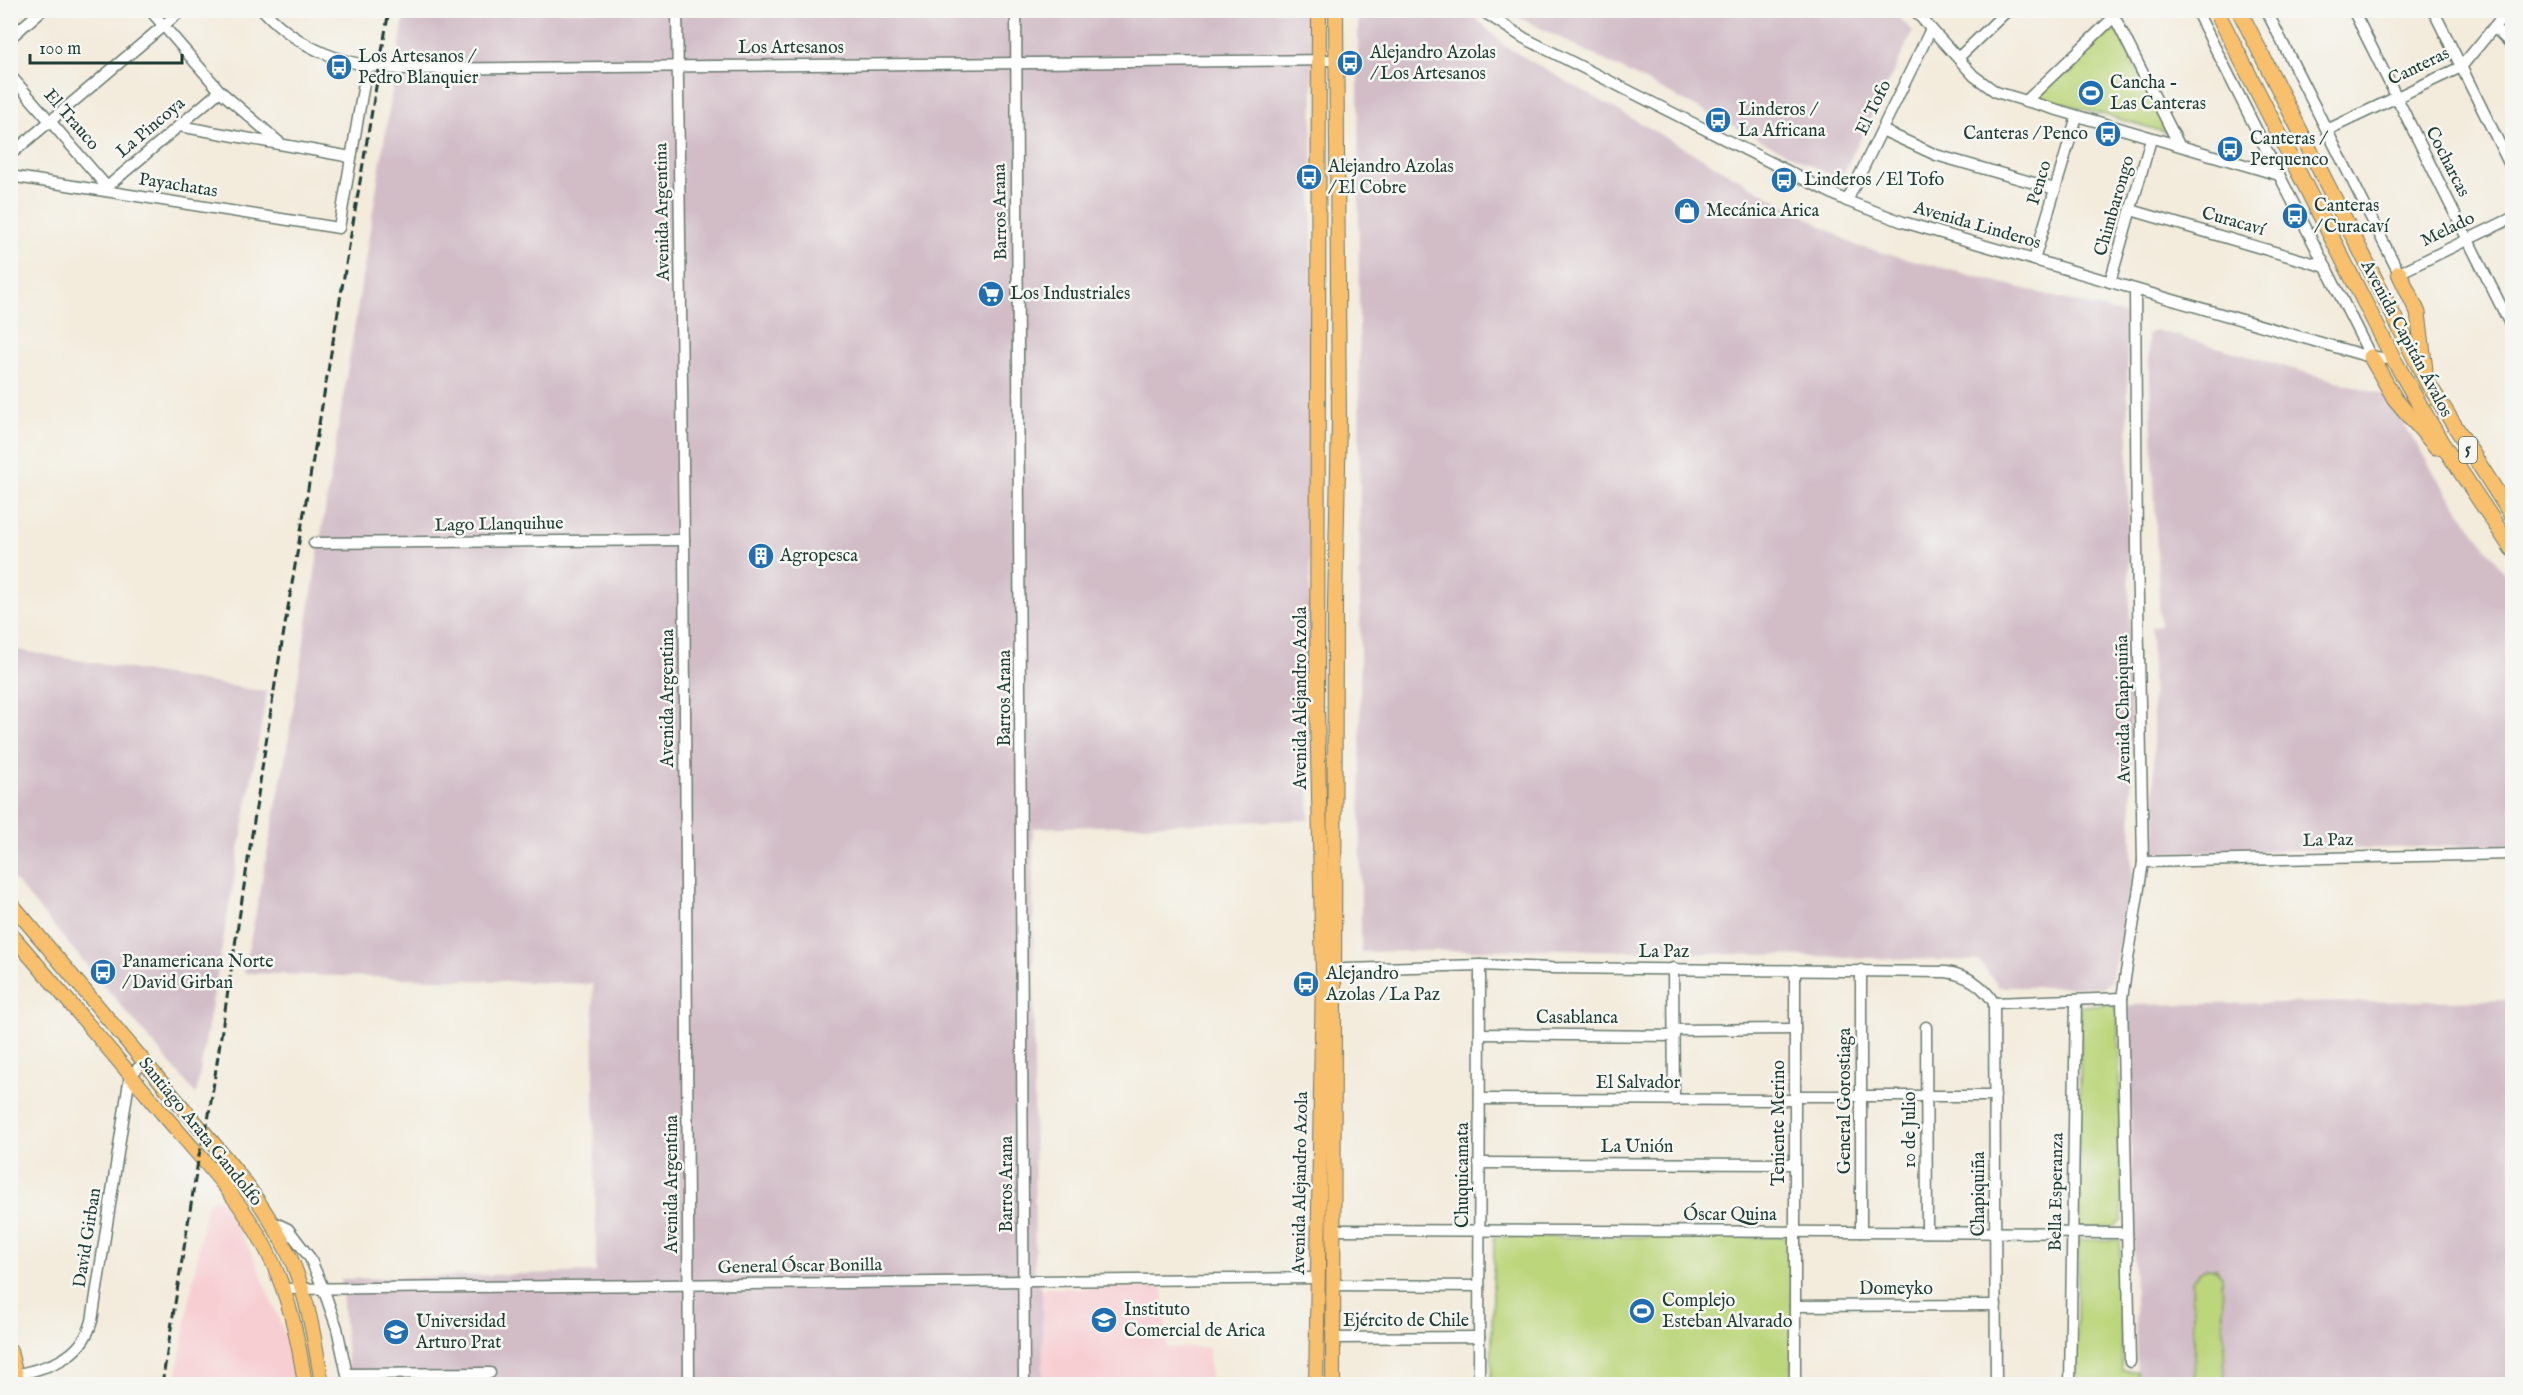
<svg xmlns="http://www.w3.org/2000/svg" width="2523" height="1395" viewBox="0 0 2523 1395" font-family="'IM FELL English',serif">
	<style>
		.built { fill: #f7cfd3 }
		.industrial { fill: #d2bdc7 }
		.green { fill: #bcd67b; stroke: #6e8a58; stroke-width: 1.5 }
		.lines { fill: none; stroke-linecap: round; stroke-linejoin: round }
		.minor-casing { stroke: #697a6e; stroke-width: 13 }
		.major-casing { stroke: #697a6e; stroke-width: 16 }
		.highway-casing { stroke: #697a6e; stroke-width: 17 }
		.minor { stroke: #fff; stroke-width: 10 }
		.major { stroke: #f8bf6c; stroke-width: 14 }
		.highway { stroke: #f8bf6c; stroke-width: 15 }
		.rail { stroke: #1f3d34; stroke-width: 3; stroke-dasharray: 9 4.5; stroke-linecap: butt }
		.labels { text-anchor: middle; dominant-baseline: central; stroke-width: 5; stroke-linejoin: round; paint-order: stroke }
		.shield { fill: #f6f6f2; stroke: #60746d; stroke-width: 1.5 }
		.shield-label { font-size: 16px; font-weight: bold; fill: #1f3d34 }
		.street-label { font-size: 18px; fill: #1f3d34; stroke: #f6f6f2 }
		.poi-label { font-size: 18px; fill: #1f3d34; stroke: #f6f6f2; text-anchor: start }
	</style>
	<rect width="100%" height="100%" fill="#f6f6f2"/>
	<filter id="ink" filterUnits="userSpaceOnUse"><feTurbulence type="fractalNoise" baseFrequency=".0167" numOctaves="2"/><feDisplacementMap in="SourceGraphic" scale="12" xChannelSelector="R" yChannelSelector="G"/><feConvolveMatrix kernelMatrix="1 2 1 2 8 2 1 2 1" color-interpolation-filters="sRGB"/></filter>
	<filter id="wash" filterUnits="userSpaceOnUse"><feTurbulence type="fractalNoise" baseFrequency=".008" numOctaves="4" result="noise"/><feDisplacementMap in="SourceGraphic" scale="24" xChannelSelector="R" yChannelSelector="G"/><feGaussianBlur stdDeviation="1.35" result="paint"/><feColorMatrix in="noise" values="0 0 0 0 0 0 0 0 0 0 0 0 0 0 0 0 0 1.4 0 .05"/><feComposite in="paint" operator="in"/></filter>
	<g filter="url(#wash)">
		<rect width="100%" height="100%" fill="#f3ebdb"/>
		<g class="built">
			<path d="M219 1198 228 1209 255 1260 269 1295 285 1334 295 1384H175L206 1206 210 1200Z"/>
			<path d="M1045 1288H1163L1167 1348 1209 1347 1210 1384H1043L1042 1292Z"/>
		</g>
		<g class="industrial">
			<path d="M405 11H1313L1309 820 1033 828 1035 1272 1042 1292 1043 1384H349L341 1279 596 1272 593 984 244 973 285 760Z"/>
			<path d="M1358 11H1468L1506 47 1857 246 2127 315 2132 884 2111 981 2103 987H1999L1979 961 1556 949 1361 952Z"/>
			<path d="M1507 11H1893L1913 32 1840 180Z"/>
			<path d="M2156 330 2386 395 2439 481 2512 584V845L2156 853 2151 627 2160 626 2148 334Z"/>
			<path d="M11 649 267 692 196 1094 11 876Z"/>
			<path d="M2512 1000V1384H2137L2128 1005Z"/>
		</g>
		<g class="green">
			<path d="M2112 22 2168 133 2038 96Z"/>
			<path d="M2112 1004 2118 1011 2122 1219 2113 1227 2078 1228 2081 1006Z"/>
			<path d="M1494 1237H1793L1792 1384H1491Z"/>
			<path d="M2078 1240H2120L2122 1371H2137V1384H2076Z"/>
			<path d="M2206 1268 2215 1269 2222 1276 2225 1384H2195L2192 1281 2199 1272Z"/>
		</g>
	</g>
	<g filter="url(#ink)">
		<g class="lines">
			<defs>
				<g id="minor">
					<path d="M150 10 220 91 281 144"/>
					<path d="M263 10C301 51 346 66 400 69L1337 60"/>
					<path d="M677 10 684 540 689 1384"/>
					<path d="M1016 10 1024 1384"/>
					<path d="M1481 10 1524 38 1847 201 1903 222 2363 355 2394 360"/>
					<path d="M1914 10 1974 76 1996 92 2279 175"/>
					<path d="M2111 10 2179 145"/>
					<path d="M2196 10 2371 357"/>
					<path d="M2266 10 2399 273 2512 218"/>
					<path d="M2353 10 2512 328"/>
					<path d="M2433 10 2512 169"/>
					<path d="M2494 27 2512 45"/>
					<path d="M10 38 42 10"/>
					<path d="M1958 58 2008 10"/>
					<path d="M10 75 107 187"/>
					<path d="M2025 102 2114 17"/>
					<path d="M179 126 351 157"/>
					<path d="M1882 130 1936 155 2055 189"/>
					<path d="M2327 130 2461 67 2508 10"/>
					<path d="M10 155 182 10"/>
					<path d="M10 176 339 228 367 66"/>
					<path d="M106 191 107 187 220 91"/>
					<path d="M1847 201 1931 29"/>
					<path d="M2131 210 2326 267"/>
					<path d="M2034 260 2077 116"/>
					<path d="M2110 282 2151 139"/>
					<path d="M314 543 684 540"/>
					<path d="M2143 862 2512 854"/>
					<path d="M1673 968 1674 1100"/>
					<path d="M1795 970V1384"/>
					<path d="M1861 970V1232"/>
					<path d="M1328 972 1346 969 1480 965 1550 968 1946 972C1967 975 1983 985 1994 1003"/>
					<path d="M2122 998 2130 1362"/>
					<path d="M1994 1003 2122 998 2143 862 2137 549 2135 291"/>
					<path d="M1994 1003 1996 1384"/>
					<path d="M1926 1027 1927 1232"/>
					<path d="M1674 1030 1795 1029"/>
					<path d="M1480 1034 1674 1036"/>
					<path d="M1795 1096H1995"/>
					<path d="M1480 1099 1795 1100"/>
					<path d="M1479 1163 1795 1164"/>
					<path d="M271 1221 288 1229 310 1258 323 1288 337 1328 349 1384"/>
					<path d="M1334 1230 2127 1233"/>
					<path d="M1334 1285 1479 1286"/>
					<path d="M284 1289 1317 1278"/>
					<path d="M1795 1306 1996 1305"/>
					<path d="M1333 1338 1479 1337"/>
					<path d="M347 1374 490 1373"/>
					<path d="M10 1376C47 1368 81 1360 92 1321L130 1075 145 1062"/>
					<path d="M1479 1384 1480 965"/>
					<path d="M2070 1384 2076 1000"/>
				</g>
				<g id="major">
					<path d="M10 902C64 966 118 1030 172 1095 215 1145 262 1196 290 1257 308 1297 315 1341 322 1384"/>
					<path d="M10 933C62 993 113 1054 164 1115 200 1157 241 1199 266 1249 288 1291 298 1337 305 1384"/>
					<path d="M10 1351 18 1384"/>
					<path d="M1316 1384 1323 973 1317 709 1319 10"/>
					<path d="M1333 1384 1335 604 1339 422 1336 10"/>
				</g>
				<g id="highway">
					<path d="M2216 10 2394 360 2441 442 2512 549"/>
					<path d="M2239 10 2427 382 2512 516"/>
					<path d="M2399 273 2418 313 2425 370"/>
					<path d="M2371 357 2395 399 2436 447"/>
				</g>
			</defs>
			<use href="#minor" class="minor-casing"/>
			<use href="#major" class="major-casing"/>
			<use href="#highway" class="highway-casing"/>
			<use href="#minor" class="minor"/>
			<use href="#major" class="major"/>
			<use href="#highway" class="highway"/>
			<path class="rail" d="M162 1384 199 1155 208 1121 275 684 389 10"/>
		</g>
	</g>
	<defs>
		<symbol id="bus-disc" viewBox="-11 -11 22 22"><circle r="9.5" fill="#1f6fb2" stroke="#f6f6f2"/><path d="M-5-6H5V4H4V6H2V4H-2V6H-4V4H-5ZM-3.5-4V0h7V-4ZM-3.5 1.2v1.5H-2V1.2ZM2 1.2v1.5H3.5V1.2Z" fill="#fff"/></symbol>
		<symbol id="stadium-disc" viewBox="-11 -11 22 22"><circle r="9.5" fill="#1f6fb2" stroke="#f6f6f2"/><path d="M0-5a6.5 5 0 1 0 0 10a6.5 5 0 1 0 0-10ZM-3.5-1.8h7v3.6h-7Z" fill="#fff"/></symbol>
		<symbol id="shop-disc" viewBox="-11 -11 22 22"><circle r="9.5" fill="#1f6fb2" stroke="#f6f6f2"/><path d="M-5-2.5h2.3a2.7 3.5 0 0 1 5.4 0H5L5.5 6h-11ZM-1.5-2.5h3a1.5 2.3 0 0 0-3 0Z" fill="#fff"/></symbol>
		<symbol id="supermarket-disc" viewBox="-11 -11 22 22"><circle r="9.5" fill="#1f6fb2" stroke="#f6f6f2"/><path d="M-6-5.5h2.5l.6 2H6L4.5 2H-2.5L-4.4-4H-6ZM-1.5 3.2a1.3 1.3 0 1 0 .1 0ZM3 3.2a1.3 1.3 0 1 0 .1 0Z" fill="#fff"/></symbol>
		<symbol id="building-disc" viewBox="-11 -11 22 22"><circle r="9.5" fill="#1f6fb2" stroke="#f6f6f2"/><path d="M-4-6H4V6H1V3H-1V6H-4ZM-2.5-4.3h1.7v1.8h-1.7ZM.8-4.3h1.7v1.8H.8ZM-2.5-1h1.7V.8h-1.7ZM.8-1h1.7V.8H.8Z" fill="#fff"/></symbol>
		<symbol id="school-disc" viewBox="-11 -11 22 22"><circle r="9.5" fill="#1f6fb2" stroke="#f6f6f2"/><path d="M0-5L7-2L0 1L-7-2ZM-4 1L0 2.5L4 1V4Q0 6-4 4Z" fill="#fff"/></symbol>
		<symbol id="university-disc" viewBox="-11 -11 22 22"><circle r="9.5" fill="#1f6fb2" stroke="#f6f6f2"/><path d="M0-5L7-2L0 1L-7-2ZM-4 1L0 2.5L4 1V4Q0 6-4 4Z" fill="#fff"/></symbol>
	</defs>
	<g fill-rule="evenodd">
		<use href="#bus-disc" x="1335" y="48" width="30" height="30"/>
		<use href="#bus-disc" x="324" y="52" width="30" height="30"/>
		<use href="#stadium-disc" x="2076" y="78" width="30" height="30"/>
		<use href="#bus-disc" x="1703" y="105" width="30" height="30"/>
		<use href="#bus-disc" x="2093" y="119" width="30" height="30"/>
		<use href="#bus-disc" x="2215" y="134" width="30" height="30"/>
		<use href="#bus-disc" x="1294" y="162" width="30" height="30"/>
		<use href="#bus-disc" x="1769" y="165" width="30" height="30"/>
		<use href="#shop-disc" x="1672" y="196" width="30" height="30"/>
		<use href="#bus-disc" x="2280" y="201" width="30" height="30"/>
		<use href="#supermarket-disc" x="976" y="279" width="30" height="30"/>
		<use href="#building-disc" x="746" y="541" width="30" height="30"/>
		<use href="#bus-disc" x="88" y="957" width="30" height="30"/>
		<use href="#bus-disc" x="1291" y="969" width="30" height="30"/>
		<use href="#stadium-disc" x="1627" y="1296" width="30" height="30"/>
		<use href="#school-disc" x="1089" y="1305" width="30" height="30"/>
		<use href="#university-disc" x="381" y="1317" width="30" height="30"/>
	</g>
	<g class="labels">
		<rect class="shield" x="2459" y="437" width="18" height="26" rx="4.5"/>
		<g class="shield-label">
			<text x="2468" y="450">5</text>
		</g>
		<g class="street-label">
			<text x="791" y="48">Los Artesanos</text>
			<text transform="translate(2419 67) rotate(-26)">Canteras</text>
			<text transform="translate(1874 108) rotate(-64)">El Tofo</text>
			<text transform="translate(71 120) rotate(49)">El Trauco</text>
			<text transform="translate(151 128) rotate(-40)">La Pincoya</text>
			<text transform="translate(2447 162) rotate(63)">Cocharcas</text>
			<text transform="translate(2040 183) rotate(-73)">Penco</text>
			<text transform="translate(178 186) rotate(9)">Payachatas</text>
			<text transform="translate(2115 206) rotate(-74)">Chimbarongo</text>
			<text transform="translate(663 212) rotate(-91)">Avenida Argentina</text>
			<text transform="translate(1001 212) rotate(-91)">Barros Arana</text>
			<text transform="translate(2233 222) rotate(16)">Curacaví</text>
			<text transform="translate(1977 226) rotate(16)">Avenida Linderos</text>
			<text transform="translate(2448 230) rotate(-26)">Melado</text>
			<text transform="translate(2406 339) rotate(62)">Avenida Capitán Ávalos</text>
			<text transform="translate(499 525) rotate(-1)">Lago Llanquihue</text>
			<text transform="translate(668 698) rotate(-90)">Avenida Argentina</text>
			<text transform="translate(1005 698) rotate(-90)">Barros Arana</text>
			<text transform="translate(1301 698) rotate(-90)">Avenida Alejandro Azola</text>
			<text transform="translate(2124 709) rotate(-91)">Avenida Chapiquiña</text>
			<text transform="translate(2328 841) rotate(-1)">La Paz</text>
			<text x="1664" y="952">La Paz</text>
			<text x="1577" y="1018">Casablanca</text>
			<text x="1638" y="1083">El Salvador</text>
			<text transform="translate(1845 1101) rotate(-90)">General Gorostiaga</text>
			<text transform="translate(1779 1123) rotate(-90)">Teniente Merino</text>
			<text transform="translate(1910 1130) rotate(-90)">10 de Julio</text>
			<text transform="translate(200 1132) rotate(51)">Santiago Arata Gandolfo</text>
			<text x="1637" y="1147">La Unión</text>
			<text transform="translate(1463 1175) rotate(-90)">Chuquicamata</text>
			<text transform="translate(1301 1183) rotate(-89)">Avenida Alejandro Azola</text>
			<text transform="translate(672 1184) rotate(-90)">Avenida Argentina</text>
			<text transform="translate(1007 1184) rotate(-90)">Barros Arana</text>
			<text transform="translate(2057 1192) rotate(-89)">Bella Esperanza</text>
			<text transform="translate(1979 1194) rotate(-90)">Chapiquiña</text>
			<text x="1730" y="1215">Óscar Quina</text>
			<text transform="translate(88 1238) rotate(-81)">David Girban</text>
			<text transform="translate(800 1267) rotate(-1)">General Óscar Bonilla</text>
			<text x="1896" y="1289">Domeyko</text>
			<text x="1406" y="1321">Ejército de Chile</text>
		</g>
		<g class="poi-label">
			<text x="1370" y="53">Alejandro Azolas<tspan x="1370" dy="21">/ Los Artesanos</tspan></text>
			<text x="358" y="57">Los Artesanos /<tspan x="358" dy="21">Pedro Blanquier</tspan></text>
			<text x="2110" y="83">Cancha -<tspan x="2110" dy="21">Las Canteras</tspan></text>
			<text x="1738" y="110">Linderos /<tspan x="1738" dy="21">La Africana</tspan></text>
			<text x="2088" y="134" text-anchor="end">Canteras / Penco</text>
			<text x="2250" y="139">Canteras /<tspan x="2250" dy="21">Perquenco</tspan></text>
			<text x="1328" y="167">Alejandro Azolas<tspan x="1328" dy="21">/ El Cobre</tspan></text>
			<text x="1804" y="180">Linderos / El Tofo</text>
			<text x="2314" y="206">Canteras<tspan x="2314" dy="21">/ Curacaví</tspan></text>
			<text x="1706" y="211">Mecánica Arica</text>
			<text x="1010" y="294">Los Industriales</text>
			<text x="780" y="556">Agropesca</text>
			<text x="122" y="962">Panamericana Norte<tspan x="122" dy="21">/ David Girban</tspan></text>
			<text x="1326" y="974">Alejandro<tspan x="1326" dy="21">Azolas / La Paz</tspan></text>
			<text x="1662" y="1301">Complejo<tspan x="1662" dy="21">Esteban Alvarado</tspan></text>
			<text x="1124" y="1310">Instituto<tspan x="1124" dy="21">Comercial de Arica</tspan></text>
			<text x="416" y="1322">Universidad<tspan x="416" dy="21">Arturo Prat</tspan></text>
		</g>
	</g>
	<rect width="2523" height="1395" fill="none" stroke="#f6f6f2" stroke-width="36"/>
	<path d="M30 54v9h152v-9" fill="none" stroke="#1f3d34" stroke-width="3"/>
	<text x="39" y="54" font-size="18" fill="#1f3d34" stroke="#f6f6f2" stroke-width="4.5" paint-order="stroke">100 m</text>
</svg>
